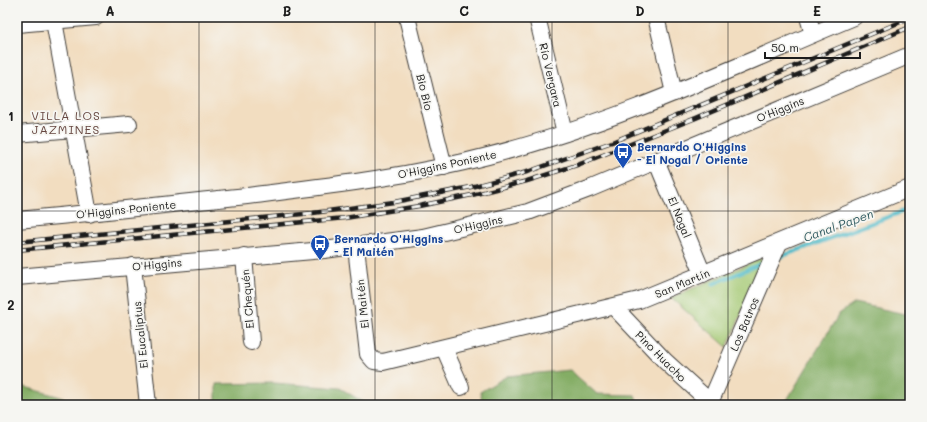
<svg xmlns="http://www.w3.org/2000/svg" width="927" height="422" viewBox="0 0 927 422" font-family="Mali,sans-serif">
	<style>
		.green { fill: #a5c973; stroke: #607248 }
		.forest { fill: #84ad65; stroke: #506440 }
		.lines { fill: none; stroke-linecap: round; stroke-linejoin: round }
		.stream { stroke: #4dbac8; stroke-width: 4 }
		.minor-casing { stroke: #3c3935; stroke-width: 18 }
		.minor { stroke: #fff; stroke-width: 16 }
		.rail-casing { stroke: #1c1c1c; stroke-width: 4.5 }
		.rail { stroke: #f6f6f2; stroke-width: 3; stroke-dasharray: 9; stroke-linecap: butt }
		.grid { fill: none; stroke: #1c1c1c; stroke-width: 1; stroke-opacity: 0.55 }
		.labels { text-anchor: middle; dominant-baseline: central; stroke-width: 3.5; stroke-linejoin: round; paint-order: stroke }
		.street-label { font-size: 11px; fill: #1c1c1c; stroke: #f6f6f2 }
		.transit-label { font-size: 11px; font-weight: bold; fill: #164399; stroke: #f6f6f2; text-anchor: start }
		.neighbourhood-label { font-size: 12px; letter-spacing: 1px; fill: #674842; stroke: #f6f6f2 }
		.water-label { font-size: 12px; font-style: italic; fill: #305b61; stroke: #f6f6f2 }
		.neatline { fill: none; stroke: #1c1c1c; stroke-width: 1.5 }
		.grid-label { font-size: 13px; text-anchor: middle; font-weight: bold; fill: #1c1c1c }
	</style>
	<rect width="100%" height="100%" fill="#f6f6f2"/>
	<filter id="ink" filterUnits="userSpaceOnUse"><feTurbulence type="fractalNoise" baseFrequency=".025" numOctaves="2"/><feDisplacementMap in="SourceGraphic" scale="8" xChannelSelector="R" yChannelSelector="G"/><feConvolveMatrix kernelMatrix="1 2 1 2 8 2 1 2 1" color-interpolation-filters="sRGB"/></filter>
	<filter id="wash" filterUnits="userSpaceOnUse"><feTurbulence type="fractalNoise" baseFrequency=".012" numOctaves="4" result="noise"/><feDisplacementMap in="SourceGraphic" scale="16" xChannelSelector="R" yChannelSelector="G"/><feGaussianBlur stdDeviation="0.9" result="paint"/><feColorMatrix in="noise" values="0 0 0 0 0 0 0 0 0 0 0 0 0 0 0 0 0 1.4 0 .05"/><feComposite in="paint" operator="in"/></filter>
	<g filter="url(#wash)">
		<rect width="100%" height="100%" fill="#f2ddc0"/>
		<path class="green" d="M766 256 727 347 671 298Z"/>
		<g class="forest">
			<path d="M854 303 910 315V405H784L839 314Z"/>
			<path d="M570 370 597 394 635 395 638 405H483L480 392 507 376Z"/>
			<path d="M274 383 340 388 368 405H216V384Z"/>
			<path d="M25 387 64 398 74 405H17V388Z"/>
		</g>
		<g class="lines">
			<g class="stream">
				<path d="M777 258 907 210"/>
				<path d="M713 284 760 264"/>
			</g>
		</g>
	</g>
	<g filter="url(#ink)">
		<g class="lines">
			<defs>
				<g id="minor">
					<path d="M407 17 444 167"/>
					<path d="M537 17 565 133"/>
					<path d="M656 17 674 93"/>
					<path d="M808 17 813 34"/>
					<path d="M54 21 89 214"/>
					<path d="M17 24 96 17"/>
					<path d="M17 134 129 124"/>
					<path d="M656 160 703 274"/>
					<path d="M17 220C94 213 170 204 247 196 328 186 409 177 488 156 614 124 734 67 854 17"/>
					<path d="M356 247 368 354 374 361 383 362 639 300 910 188"/>
					<path d="M244 256 251 342"/>
					<path d="M133 266 148 405"/>
					<path d="M17 277 324 250 423 237 528 212 589 189 910 55"/>
					<path d="M614 307 665 361 710 402"/>
					<path d="M444 348 461 387"/>
					<path d="M709 405 779 243"/>
				</g>
			</defs>
			<use href="#minor" class="minor-casing"/>
			<use href="#minor" class="minor"/>
			<defs>
				<g id="rail">
					<path d="M17 242 313 213 394 202 471 187 527 172 612 142 910 18"/>
					<path d="M17 250 345 218 419 206 472 195 527 181 580 164 696 118 910 27"/>
				</g>
			</defs>
			<use href="#rail" class="rail-casing"/>
			<use href="#rail" class="rail"/>
		</g>
	</g>
	<path class="grid" d="M199 17V405M375 17V405M552 17V405M728 17V405M17 211H910"/>
	<defs>
		<symbol id="bus-pin" viewBox="-11 -11 22 30"><path d="M0 17L-7.5 6A9.5 9.5 0 1 1 7.5 6Z" fill="#1a4fb4" stroke="#f6f6f2"/><path d="M-5-6H5V4H4V6H2V4H-2V6H-4V4H-5ZM-3.5-4V0h7V-4ZM-3.5 1.2v1.5H-2V1.2ZM2 1.2v1.5H3.5V1.2Z" fill="#fff"/></symbol>
	</defs>
	<g fill-rule="evenodd">
		<use href="#bus-pin" x="612" y="141" width="22" height="30"/>
		<use href="#bus-pin" x="309" y="233" width="22" height="30"/>
	</g>
	<g class="labels">
		<g class="street-label">
			<text transform="translate(551 75) rotate(77)">Río Vergara</text>
			<text transform="translate(425 92) rotate(76)">Bio Bio</text>
			<text transform="translate(780 109) rotate(-22)">O'Higgins</text>
			<text transform="translate(447 164) rotate(-12)">O'Higgins Poniente</text>
			<text transform="translate(126 209) rotate(-6)">O'Higgins Poniente</text>
			<text transform="translate(680 217) rotate(68)">El Nogal</text>
			<text transform="translate(478 224) rotate(-13)">O'Higgins</text>
			<text transform="translate(157 264) rotate(-5)">O'Higgins</text>
			<text transform="translate(682 283) rotate(-23)">San Martín</text>
			<text transform="translate(247 299) rotate(-95)">El Chequén</text>
			<text transform="translate(362 304) rotate(-96)">El Maitén</text>
			<text transform="translate(744 324) rotate(-67)">Los Batros</text>
			<text transform="translate(140 335) rotate(-96)">El Eucaliptus</text>
			<text transform="translate(661 356) rotate(45)">Pino Huacho</text>
		</g>
		<g class="transit-label">
			<text x="637" y="146">Bernardo O'Higgins<tspan x="637" dy="13">- El Nogal / Oriente</tspan></text>
			<text x="334" y="238">Bernardo O'Higgins<tspan x="334" dy="13">- El Maitén</tspan></text>
		</g>
		<g class="neighbourhood-label">
			<text x="66" y="115">VILLA LOS<tspan x="66" dy="14">JAZMINES</tspan></text>
		</g>
		<g class="water-label">
			<text transform="translate(838 225) rotate(-20)">Canal Papen</text>
		</g>
	</g>
	<rect width="927" height="422" fill="none" stroke="#f6f6f2" stroke-width="44"/>
	<path d="M765 52v6h95v-6" fill="none" stroke="#1c1c1c" stroke-width="2"/>
	<text x="771" y="52" font-size="12" fill="#1c1c1c" stroke="#f6f6f2" stroke-width="3" paint-order="stroke">50 m</text>
	<rect x="22" y="22" width="883" height="378" class="neatline"/>
	<g class="grid-label">
		<text x="110" y="16">A</text>
		<text x="287" y="16">B</text>
		<text x="464" y="16">C</text>
		<text x="640" y="16">D</text>
		<text x="817" y="16">E</text>
		<text x="11" y="121">1</text>
		<text x="11" y="310">2</text>
	</g>
</svg>
